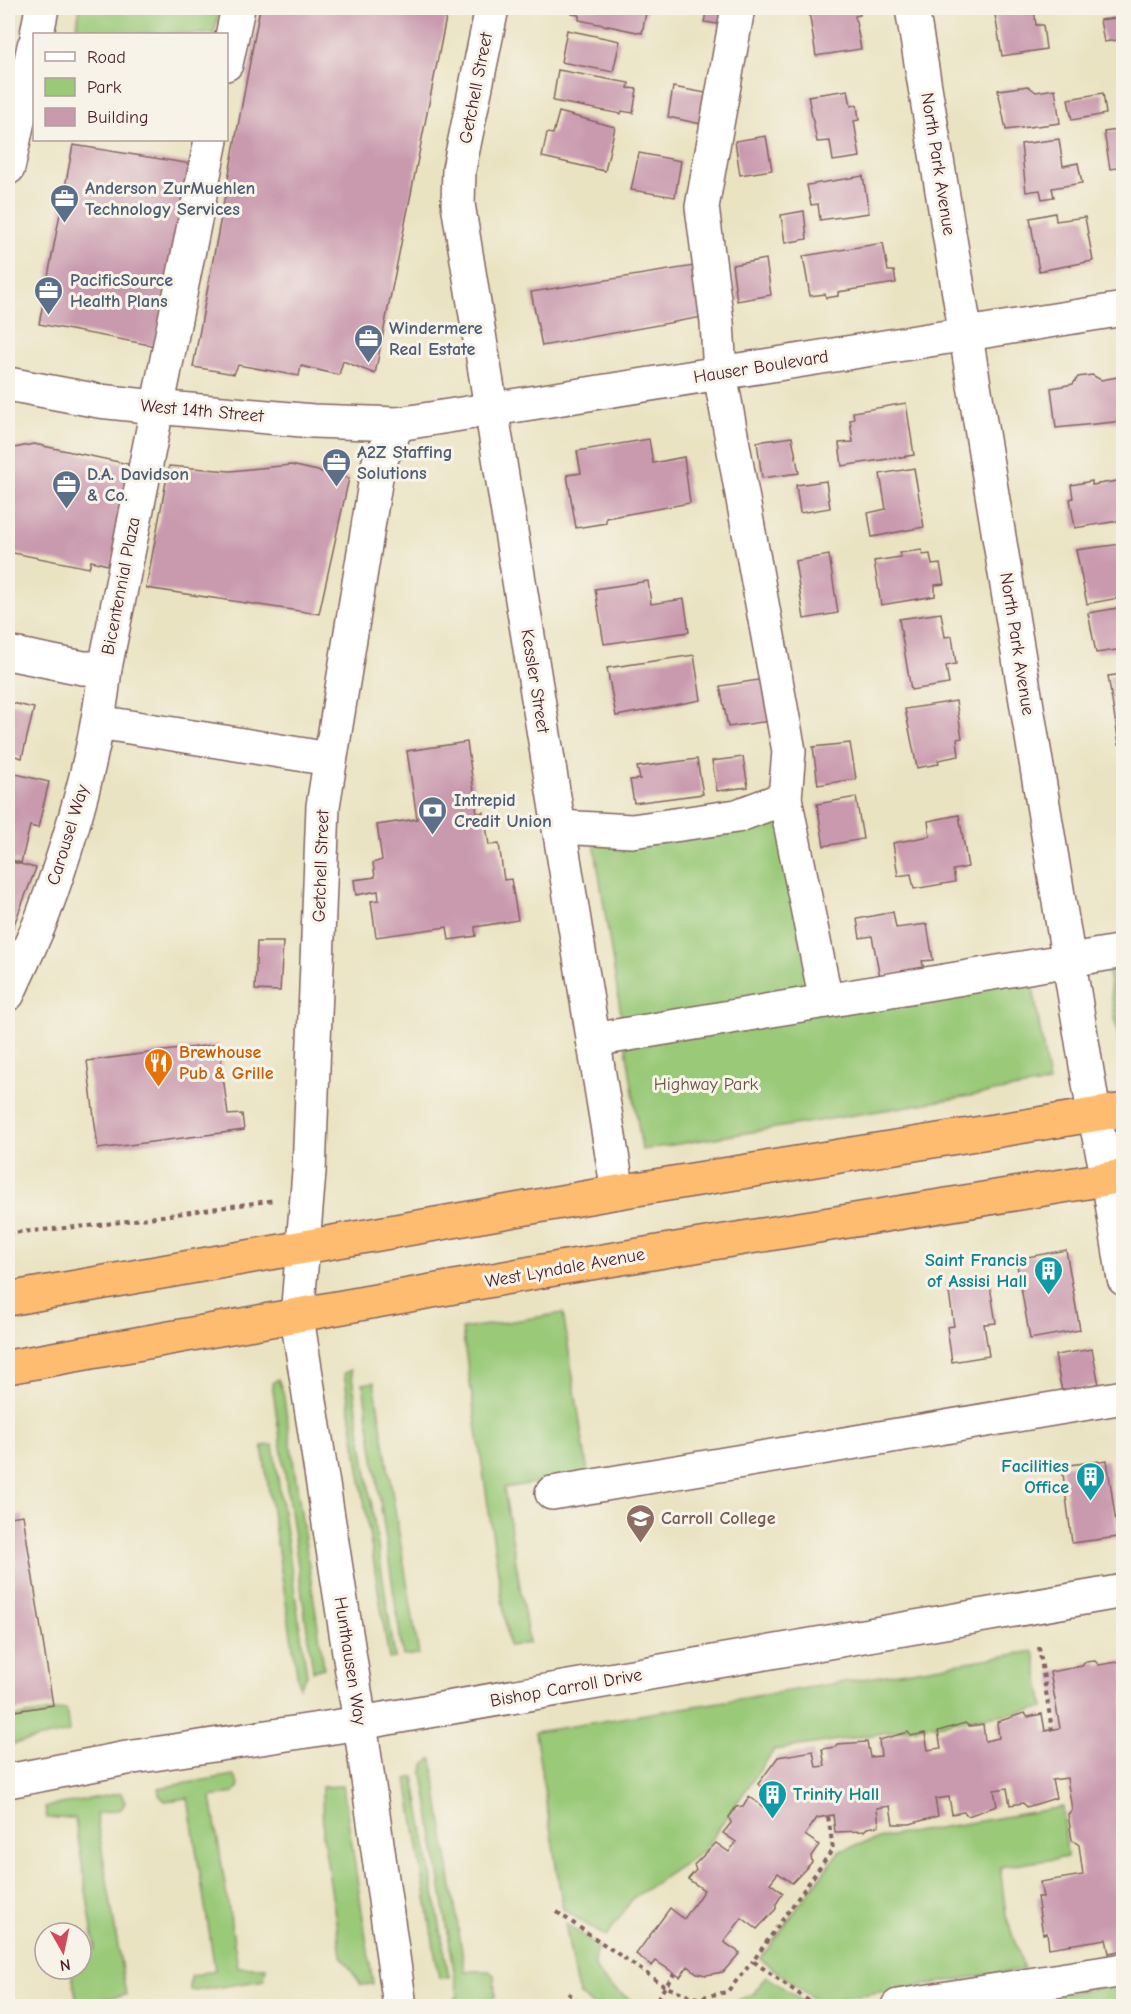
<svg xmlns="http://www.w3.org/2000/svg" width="1131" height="2014" viewBox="0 0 1131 2014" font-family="'Comic Neue',sans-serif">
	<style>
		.green { fill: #9ac978; stroke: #727452; stroke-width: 1.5 }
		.building { fill: #c99aae }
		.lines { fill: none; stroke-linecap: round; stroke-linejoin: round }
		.minor-casing { stroke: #826460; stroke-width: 36 }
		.highway-casing { stroke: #826460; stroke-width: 36 }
		.path { stroke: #826460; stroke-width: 4; stroke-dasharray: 4.5 4.5; stroke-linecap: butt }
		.minor { stroke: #fff; stroke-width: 33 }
		.highway { stroke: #fdbc6f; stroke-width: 33 }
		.labels { text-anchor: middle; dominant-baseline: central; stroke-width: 6; stroke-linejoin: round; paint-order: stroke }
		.street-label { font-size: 18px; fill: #4a1f2b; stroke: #f7f3e8 }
		.service-label { font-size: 18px; font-weight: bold; fill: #4e5e75; stroke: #f7f3e8; text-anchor: start }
		.food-label { font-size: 18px; font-weight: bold; fill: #c56008; stroke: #f7f3e8; text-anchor: start }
		.park-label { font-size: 18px; fill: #625242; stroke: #f7f3e8 }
		.culture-label { font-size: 18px; font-weight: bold; fill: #0d838f; stroke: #f7f3e8; text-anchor: end }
		.education-label { font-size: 18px; font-weight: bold; fill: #785e54; stroke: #f7f3e8; text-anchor: start }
	</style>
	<rect width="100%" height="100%" fill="#f7f3e8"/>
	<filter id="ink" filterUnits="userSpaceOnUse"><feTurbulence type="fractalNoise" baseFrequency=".0167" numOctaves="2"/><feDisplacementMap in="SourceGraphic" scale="12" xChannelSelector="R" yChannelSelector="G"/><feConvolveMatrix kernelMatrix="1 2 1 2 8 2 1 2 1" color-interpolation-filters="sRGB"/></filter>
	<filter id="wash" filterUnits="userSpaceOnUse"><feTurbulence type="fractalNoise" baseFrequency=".008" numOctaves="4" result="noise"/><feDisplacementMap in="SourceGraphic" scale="24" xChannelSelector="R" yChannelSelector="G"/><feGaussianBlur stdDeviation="1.35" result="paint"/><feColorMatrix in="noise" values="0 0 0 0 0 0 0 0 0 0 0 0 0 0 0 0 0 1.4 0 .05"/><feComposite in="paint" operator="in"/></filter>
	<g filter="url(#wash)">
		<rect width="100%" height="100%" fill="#eae3c2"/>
		<g class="green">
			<path d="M80 8H220L214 34H75Z"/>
			<path d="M785 798 827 1009 1031 975 1049 1083 642 1150 592 829Z"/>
			<path d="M1123 962V1067L1107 965Z"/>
			<path d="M563 1313 588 1474 504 1488 529 1643 509 1646 462 1329Z"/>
			<path d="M351 1370 395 1658 389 1659 344 1373Z"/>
			<path d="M278 1379 283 1392 324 1668 313 1671 272 1383Z"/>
			<path d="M374 1382 419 1655 403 1656 363 1384Z"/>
			<path d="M273 1445 307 1675 299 1687 262 1446Z"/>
			<path d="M1034 1651 1044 1708 774 1750 703 1851 633 1898 606 1937 563 1909 535 1732Z"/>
			<path d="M66 1709 69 1732 8 1745V1718Z"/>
			<path d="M432 1759 465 1971H489L494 1975 495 1997C480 2004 464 2012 449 2003L458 1996 423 1773 424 1765Z"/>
			<path d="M233 1775 239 1786 233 1793 211 1797 238 1967H266L264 1980 195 1991 190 1990 191 1976 215 1970 188 1798 165 1801 159 1795V1788Z"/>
			<path d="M414 1777 449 1977 439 1978 407 1779Z"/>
			<path d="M343 1786 373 1984 361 1985 341 1955 323 1836 322 1787Z"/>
			<path d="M121 1793 125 1803 121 1809 96 1814 126 1995 77 2003 71 1969H81V1952L95 1949 75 1818H47L45 1807Z"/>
			<path d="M1063 1807 1067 1857 1000 1867 1006 1916 1024 1969 818 2002 760 1959 840 1850 885 1837Z"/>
			<path d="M565 1923 599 1947C580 1974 623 1994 641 2006H593L580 1995 576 1984Z"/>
			<path d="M766 1976 805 2003 786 2006H725L753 1994Z"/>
			<path d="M1119 1985 1122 2006H979Z"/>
		</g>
		<g id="blocks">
			<g class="building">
				<path d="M260 8H448L375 374 343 361 339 375 301 366 299 376 238 365 234 374 193 367Z"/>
				<path d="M573 8H647L642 33 579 20V15L572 14Z"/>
				<path d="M707 8H732L730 26 704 22Z"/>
				<path d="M819 8H859L860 15 855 16 861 49 816 56 809 11Z"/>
				<path d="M1034 9 1036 25H1043L1046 49 1002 56 995 15Z"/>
				<path d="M1124 17V39L1104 42 1100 20Z"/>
				<path d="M567 30 620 41 613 72 561 62Z"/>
				<path d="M558 70 629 83 628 88 637 89 633 113 622 111 621 114 553 101Z"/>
				<path d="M1028 86 1036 92 1055 89 1060 123 1006 130 998 90Z"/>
				<path d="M673 87 706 93 701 124 668 117Z"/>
				<path d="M848 90 851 106 857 105 859 120 854 121 860 157 833 161 830 141 817 142 808 96Z"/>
				<path d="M1103 93 1106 114 1072 120 1068 99Z"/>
				<path d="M559 112 615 127 605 171 542 157 547 133 553 134Z"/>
				<path d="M1124 129V167L1110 169 1104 132Z"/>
				<path d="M766 136 772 170 740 175 735 141Z"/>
				<path d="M1059 139 1063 166 1078 163 1082 183 1052 188 1054 197 1042 199 1040 190 1026 192 1021 144Z"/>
				<path d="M73 145 192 164 155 346 39 324Z"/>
				<path d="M639 153 681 161 675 197 631 190Z"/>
				<path d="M863 176 869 213 820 220 818 204 811 205 807 185Z"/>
				<path d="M804 211 807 239 785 243 781 215Z"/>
				<path d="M1055 213 1056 221 1085 217 1093 261 1039 271 1030 218Z"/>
				<path d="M883 243 888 271H894L896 283 838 292V296L826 298 825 294 810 296 803 256Z"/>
				<path d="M766 259 771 295 737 301 732 265Z"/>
				<path d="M700 265 708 316 542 346 531 292Z"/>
				<path d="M1092 375 1101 380 1124 376V421L1056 428 1051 388 1073 384 1078 377Z"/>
				<path d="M906 403 914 455 842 466 839 443 853 442 850 420 854 419 853 412Z"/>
				<path d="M792 437 799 473 762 478 757 442Z"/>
				<path d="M649 439 653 463 684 457 690 503 606 518V523L576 528 567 475 581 473 577 451Z"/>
				<path d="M34 444 133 465 112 566 91 561 89 568 8 552V455L14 448Z"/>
				<path d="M291 465 349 478 319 614 146 588 169 466 230 471Z"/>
				<path d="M914 468 924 527 872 537 868 513 886 509 880 474Z"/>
				<path d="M1124 480V520L1075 528 1070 499 1073 498 1071 485 1092 481V485Z"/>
				<path d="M826 481 830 508 800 513 796 485Z"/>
				<path d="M1121 544 1124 597 1087 604 1076 550Z"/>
				<path d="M922 550 923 555 930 554 932 565 940 564 944 584 935 585V596L881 605 874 561 901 557 899 553Z"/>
				<path d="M829 555 838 613 804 619 795 561Z"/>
				<path d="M648 581 651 604 684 599 689 632 604 644 595 589Z"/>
				<path d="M1124 607V649L1096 653 1088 613Z"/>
				<path d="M941 613 945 637 952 636 956 664 946 666 949 684 911 690 899 619Z"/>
				<path d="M694 655 701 700 616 716 607 668Z"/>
				<path d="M1124 674V743L1119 744 1108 676Z"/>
				<path d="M771 678 777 720 728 727 720 686Z"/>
				<path d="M956 701 962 738 957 739 959 756 938 760 939 764 917 768 905 709Z"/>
				<path d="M8 702 34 708 22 758 8 754Z"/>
				<path d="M467 742 477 813 484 812 489 845 499 844 504 880 511 879 518 920 475 927 476 936 449 940 447 927 376 937 371 901 379 900 378 891 356 895 354 880 375 877 373 863 382 860 377 825 417 819 407 751Z"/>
				<path d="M850 743 856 779 818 785 813 747Z"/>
				<path d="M743 757 748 787 717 791 712 761Z"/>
				<path d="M697 759 703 794 634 803 630 780 640 779 637 767Z"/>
				<path d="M8 772 49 782 38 828 30 826 21 863 8 859Z"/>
				<path d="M856 797 863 839 824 846 817 804Z"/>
				<path d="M959 815 968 867 953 870 955 882 914 889 911 874 898 876 893 843 930 836 928 821Z"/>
				<path d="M8 861 36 868 8 940Z"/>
				<path d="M893 912 896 928 927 924 933 960 922 961 924 969 880 977 872 936 860 938 857 919Z"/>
				<path d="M257 942H283L280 991 255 990Z"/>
				<path d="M219 1044 228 1115 242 1114 244 1130 98 1149 87 1061Z"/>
				<path d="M1066 1250 1080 1330 1030 1339 1016 1259Z"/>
				<path d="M989 1280 996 1323 984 1324 989 1356 952 1362 947 1327 954 1326 948 1286Z"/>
				<path d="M1092 1349 1099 1385 1062 1392 1055 1355Z"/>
				<path d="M1107 1460 1118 1537 1072 1543 1062 1466Z"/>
				<path d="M8 1511 10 1517 23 1515 53 1705 8 1712Z"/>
				<path d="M1095 1661 1099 1665 1124 1661V1950L1109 1953 1106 1939 1049 1948 1047 1933 1043 1934 1037 1897H1043L1040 1882 1083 1875 1079 1845 1072 1840 1068 1814 1072 1810 1067 1778 1052 1780 1056 1798 1027 1807 1023 1803 1010 1805 1007 1788 994 1790 997 1806 968 1816 964 1812 952 1814 949 1797 935 1799 938 1816 910 1824H893L890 1806 877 1808 879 1826 867 1828 864 1831 835 1832 833 1815 817 1818 805 1835 819 1845 811 1856 812 1862 792 1883 778 1873 770 1883 783 1893 776 1904V1909L757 1929 742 1918 724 1942 740 1953 723 1972 706 1975 697 1973 688 1966 680 1977 656 1961 652 1966 636 1954 670 1908 684 1919 704 1890 688 1879 696 1870 694 1865 716 1843 729 1852 736 1842 723 1833 731 1823 729 1817 736 1807 743 1806 749 1796 763 1807 772 1794 758 1784 778 1757 813 1751 816 1767 825 1766 822 1749 835 1747 837 1744 867 1742 870 1757 881 1756 879 1740 908 1732 911 1736 925 1733 928 1750 941 1748 938 1731 965 1723 969 1726 983 1724 985 1741 999 1738 997 1722 1024 1713 1028 1717 1042 1714 1045 1731 1060 1728 1050 1672 1082 1666 1085 1662Z"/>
			</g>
		</g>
	</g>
	<g filter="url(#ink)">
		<use href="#blocks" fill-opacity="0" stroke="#826460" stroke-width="1.5"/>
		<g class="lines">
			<defs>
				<g id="minor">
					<path d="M492 8 459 169 458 204 618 1192"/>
					<path d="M738 8 702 207 717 322 720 374 789 751 785 798 826 1001"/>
					<path d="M912 8 1094 1114 1108 1178 1124 1279"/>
					<path d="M37 34 42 8"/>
					<path d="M226 64 238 8"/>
					<path d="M8 168 34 46"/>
					<path d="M8 384 99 401 156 407 313 421 398 424 1124 309"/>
					<path d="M398 424 378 465 323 806 309 1172 297 1317 360 1723 400 2006"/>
					<path d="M8 653 83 668H105L211 140"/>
					<path d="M98 722 330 759"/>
					<path d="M559 827 632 831 737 816 785 798"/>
					<path d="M8 994C19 968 33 942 43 915 72 836 97 752 105 668"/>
					<path d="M593 1040 1124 951"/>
					<path d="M552 1493 1124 1397"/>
					<path d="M8 1781 127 1758 360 1723 1124 1591"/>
					<path d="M898 2006 1124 1970"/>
				</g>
				<g id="highway">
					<path d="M8 1299 618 1192 1124 1110"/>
					<path d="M8 1367 560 1268 1124 1176"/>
				</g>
			</defs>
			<use href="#minor" class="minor-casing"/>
			<use href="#highway" class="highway-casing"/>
			<g class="path">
				<path d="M8 1233 99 1225 275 1200"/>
				<path d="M1039 1647 1052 1730"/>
				<path d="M557 1912 666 1987 697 1998 727 1992 753 1961"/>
				<path d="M568 1993 584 2006"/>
				<path d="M24 2006H36"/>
				<path d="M652 2006 674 1974"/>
				<path d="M816 2006 753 1961 833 1849 828 1816"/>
			</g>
			<use href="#minor" class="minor"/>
			<use href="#highway" class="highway"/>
		</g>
	</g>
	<defs>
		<symbol id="office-pin" viewBox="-11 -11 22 30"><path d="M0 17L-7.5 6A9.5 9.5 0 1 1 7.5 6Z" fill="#5c6f8a" stroke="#f7f3e8"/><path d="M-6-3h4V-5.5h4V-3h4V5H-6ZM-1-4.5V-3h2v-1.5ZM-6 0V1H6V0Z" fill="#fff"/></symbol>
		<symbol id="bank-pin" viewBox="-11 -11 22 30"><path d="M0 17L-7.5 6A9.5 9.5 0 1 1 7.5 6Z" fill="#5c6f8a" stroke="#f7f3e8"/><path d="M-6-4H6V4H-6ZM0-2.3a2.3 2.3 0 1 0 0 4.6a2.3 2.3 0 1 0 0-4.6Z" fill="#fff"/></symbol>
		<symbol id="restaurant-pin" viewBox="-11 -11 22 30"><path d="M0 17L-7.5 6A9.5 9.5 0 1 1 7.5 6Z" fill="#e8710a" stroke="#f7f3e8"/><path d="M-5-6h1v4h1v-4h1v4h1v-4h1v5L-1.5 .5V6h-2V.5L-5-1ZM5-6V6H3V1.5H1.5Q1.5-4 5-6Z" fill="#fff"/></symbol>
		<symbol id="building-pin" viewBox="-11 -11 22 30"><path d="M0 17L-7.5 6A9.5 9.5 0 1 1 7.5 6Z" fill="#0f9aa8" stroke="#f7f3e8"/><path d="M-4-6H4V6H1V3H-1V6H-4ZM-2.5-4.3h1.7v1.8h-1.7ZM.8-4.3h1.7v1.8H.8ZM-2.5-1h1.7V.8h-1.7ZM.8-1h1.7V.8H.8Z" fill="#fff"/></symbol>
		<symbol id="university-pin" viewBox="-11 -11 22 30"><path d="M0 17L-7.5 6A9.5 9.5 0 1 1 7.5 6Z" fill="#8d6e63" stroke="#f7f3e8"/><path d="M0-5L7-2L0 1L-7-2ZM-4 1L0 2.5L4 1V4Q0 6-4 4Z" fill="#fff"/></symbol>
	</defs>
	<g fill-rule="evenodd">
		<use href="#office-pin" x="48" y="182" width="33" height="45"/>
		<use href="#office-pin" x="32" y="274" width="33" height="45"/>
		<use href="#office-pin" x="352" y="322" width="33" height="45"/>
		<use href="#office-pin" x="320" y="446" width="33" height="45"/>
		<use href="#office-pin" x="50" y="468" width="33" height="45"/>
		<use href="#bank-pin" x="416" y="794" width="33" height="45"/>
		<use href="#restaurant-pin" x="142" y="1046" width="33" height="45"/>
		<use href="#building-pin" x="1032" y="1254" width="33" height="45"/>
		<use href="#building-pin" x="1074" y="1460" width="33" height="45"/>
		<use href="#university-pin" x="624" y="1502" width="33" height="45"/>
		<use href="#building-pin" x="756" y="1778" width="33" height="45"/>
	</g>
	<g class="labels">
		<g class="street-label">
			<text transform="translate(476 88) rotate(-79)">Getchell Street</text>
			<text transform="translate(938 164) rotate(81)">North Park Avenue</text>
			<text transform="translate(761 367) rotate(-9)">Hauser Boulevard</text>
			<text transform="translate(202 411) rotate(5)">West 14th Street</text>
			<text transform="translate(121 586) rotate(-79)">Bicentennial Plaza</text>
			<text transform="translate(1017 644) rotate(81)">North Park Avenue</text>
			<text transform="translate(535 681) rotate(81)">Kessler Street</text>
			<text transform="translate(68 835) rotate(-73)">Carousel Way</text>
			<text transform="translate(321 866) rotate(-88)">Getchell Street</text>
			<text transform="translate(565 1268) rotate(-10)">West Lyndale Avenue</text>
			<text transform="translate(350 1661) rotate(81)">Hunthausen Way</text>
			<text transform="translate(566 1688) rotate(-10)">Bishop Carroll Drive</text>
		</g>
		<g class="service-label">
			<text x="85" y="188">Anderson ZurMuehlen<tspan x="85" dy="21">Technology Services</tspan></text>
			<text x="70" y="280">PacificSource<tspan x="70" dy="21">Health Plans</tspan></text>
			<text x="389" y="328">Windermere<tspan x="389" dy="21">Real Estate</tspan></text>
			<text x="357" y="452">A2Z Staffing<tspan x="357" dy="21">Solutions</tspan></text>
			<text x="87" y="474">D.A. Davidson<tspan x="87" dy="21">&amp; Co.</tspan></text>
			<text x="454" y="800">Intrepid<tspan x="454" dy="21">Credit Union</tspan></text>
		</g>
		<g class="food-label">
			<text x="179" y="1052">Brewhouse<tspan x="179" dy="21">Pub &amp; Grille</tspan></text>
		</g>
		<g class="park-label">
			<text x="706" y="1084">Highway Park</text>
		</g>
		<g class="culture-label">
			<text x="1027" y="1260">Saint Francis<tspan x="1027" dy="21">of Assisi Hall</tspan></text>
			<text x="1069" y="1466">Facilities<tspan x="1069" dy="21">Office</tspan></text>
			<text x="793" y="1794" text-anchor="start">Trinity Hall</text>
		</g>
		<g class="education-label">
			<text x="661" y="1518">Carroll College</text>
		</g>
	</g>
	<rect width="1131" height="2014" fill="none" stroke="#f7f3e8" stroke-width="30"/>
	<rect x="33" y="33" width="195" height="108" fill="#f7f3e8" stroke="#b29e9c" stroke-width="1.5"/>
	<rect x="45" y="52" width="30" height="9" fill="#ffffff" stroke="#b29e9c" stroke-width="1.5"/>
	<text x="87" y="63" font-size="18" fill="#4a1f2b">Road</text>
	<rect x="45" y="78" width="30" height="18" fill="#9ac978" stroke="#b29e9c" stroke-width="1.5"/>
	<text x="87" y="93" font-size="18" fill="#4a1f2b">Park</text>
	<rect x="45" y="108" width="30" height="18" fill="#c99aae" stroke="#b29e9c" stroke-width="1.5"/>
	<text x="87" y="123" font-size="18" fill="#4a1f2b">Building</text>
	<g transform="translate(63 1951) rotate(171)"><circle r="28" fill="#f7f3e8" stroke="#b29e9c" stroke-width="1.5"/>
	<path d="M0-4.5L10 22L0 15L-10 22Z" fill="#d1495b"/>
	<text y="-9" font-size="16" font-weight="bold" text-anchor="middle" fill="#4a1f2b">N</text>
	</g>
</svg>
